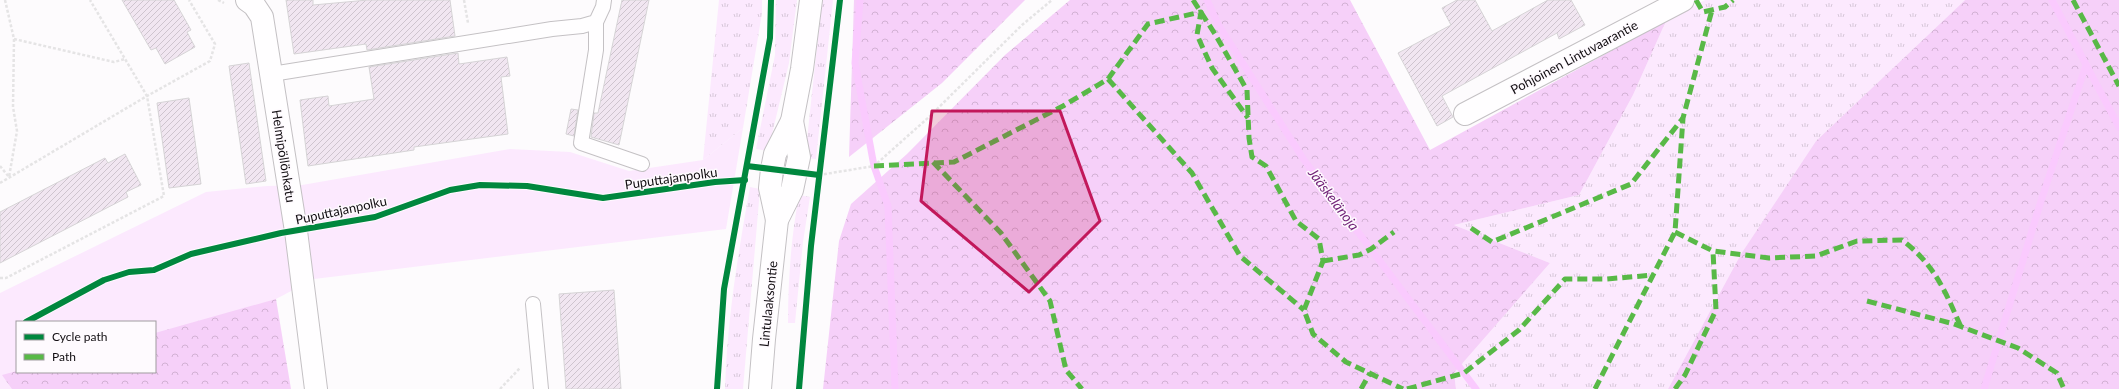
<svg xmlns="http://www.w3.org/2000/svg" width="2119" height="389" viewBox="0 0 2119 389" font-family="Lato,sans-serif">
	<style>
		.grass { fill: url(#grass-tufts) }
		.forest { fill: url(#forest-crowns) }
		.green { fill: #fce9fe }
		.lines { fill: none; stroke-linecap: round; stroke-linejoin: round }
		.stream { stroke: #facafe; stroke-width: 7 }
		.building { fill: url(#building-hatch); stroke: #d6d4d6 }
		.service-casing { stroke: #c4c1c4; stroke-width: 16 }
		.minor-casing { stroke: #c4c1c4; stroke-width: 24 }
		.path { stroke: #e5e4e5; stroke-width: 2.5; stroke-dasharray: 3 2; stroke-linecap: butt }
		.service { stroke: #fffeff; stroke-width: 14 }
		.minor { stroke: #fffeff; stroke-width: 22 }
		.quiet { stroke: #58b947; stroke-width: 5; stroke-dasharray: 10 5; stroke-linecap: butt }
		.cycleway-casing { stroke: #fefafe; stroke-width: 8 }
		.cycleway { stroke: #00873e; stroke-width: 6 }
		.marked { fill: #c2185b; fill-opacity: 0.2; stroke: #c2185b; stroke-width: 3; stroke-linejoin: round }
		.labels { text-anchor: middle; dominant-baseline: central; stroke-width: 3; stroke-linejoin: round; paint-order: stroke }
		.street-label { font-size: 13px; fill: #110d11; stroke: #fefafe }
		.water-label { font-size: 14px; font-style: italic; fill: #73257a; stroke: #fefafe }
	</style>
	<defs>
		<pattern id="grass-tufts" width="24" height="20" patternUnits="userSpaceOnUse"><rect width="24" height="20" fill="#fce9fe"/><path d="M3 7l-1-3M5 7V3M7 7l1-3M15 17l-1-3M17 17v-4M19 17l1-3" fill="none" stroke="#d7c7d9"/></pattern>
		<pattern id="forest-crowns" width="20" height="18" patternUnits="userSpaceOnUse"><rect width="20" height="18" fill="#f6d0f9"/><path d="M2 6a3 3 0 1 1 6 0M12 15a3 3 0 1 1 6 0" fill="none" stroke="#d2b1d4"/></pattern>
		<pattern id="building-hatch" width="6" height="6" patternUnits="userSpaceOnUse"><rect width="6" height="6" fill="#f1e6f1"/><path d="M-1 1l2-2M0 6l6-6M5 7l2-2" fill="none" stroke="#cec4ce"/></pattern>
	</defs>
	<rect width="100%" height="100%" fill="#fdfbfd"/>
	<g class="grass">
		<path d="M719 0H762V13L743 128 703 160Z"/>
		<path d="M776 0H797L789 63 768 151 756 149 775 55Z"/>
		<path d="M822 0H833L816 159 805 158Z"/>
		<path d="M1705 0H1965L1816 141 1741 254 1668 389H1456L1454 373 1550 263 1454 225 1579 195 1633 95 1666 21Z"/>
		<path d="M750 187 760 189 743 389H725C727 321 738 253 750 187Z"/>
		<path d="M799 195 810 197 803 242 795 323H788C788 280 791 238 799 195Z"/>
	</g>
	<g class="forest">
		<path d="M854 0H1025L942 83 849 157Z"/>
		<path d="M1070 0H1350L1430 150 1666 21 1633 95 1579 195 1454 225 1550 263 1454 373 1456 389H823L839 241 851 204 907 154 1005 55Z"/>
		<path d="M1965 0H2119V389H1668L1741 254 1816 141Z"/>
		<path d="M272 249 276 299 291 389H6L0 369V357L17 345V372H155V322Z"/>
	</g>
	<path class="green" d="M743 128 726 229 314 279 276 299 155 333V322H17V371L2 375 12 389H0V293L206 192 267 186 302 185 510 149 570 152 629 171 703 160Z"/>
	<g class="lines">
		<g class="stream">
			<path d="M860 0 855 63 874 166 888 206 895 389"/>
			<path d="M1207 0 1218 24 1304 160 1476 389"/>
			<path d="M2052 0 2119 127"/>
			<path d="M1984 389 2041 201 2086 65"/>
		</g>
	</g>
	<g class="building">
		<path d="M122 0H174L191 30 187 32 195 47 165 64 156 48 151 50Z"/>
		<path d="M286 0H313V5L368 0H450L455 36 367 50 366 44 294 54Z"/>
		<path d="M622 0H649L619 145 591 137 594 113H598Z"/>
		<path d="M1457 0H1475L1492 31 1548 0H1571L1585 25 1559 39 1557 33 1442 96 1453 117 1437 126 1398 53 1451 25 1442 8Z"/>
		<path d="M458 53 459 64 507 57 510 76 501 77 508 134 414 147V150L308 166 300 100 328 96 329 106 374 99 369 67Z"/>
		<path d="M249 63 266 181 246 184 229 66Z"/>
		<path d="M189 98 201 184 169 188 157 103Z"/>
		<path d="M571 109 578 110 574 136 566 134Z"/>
		<path d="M125 154 141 185 126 192 128 197 0 263V212L105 158 108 163Z"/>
		<path d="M614 290 621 389H566L559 294Z"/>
	</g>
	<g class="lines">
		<defs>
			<g id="service">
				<path d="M596 22V50L581 143 642 164"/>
				<path d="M272 74 552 29 582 26 596 22 603 7 604 0"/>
				<path d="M533 304 541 389"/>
			</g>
			<g id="minor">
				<path d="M247 0 254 5 262 17 296 231 316 389"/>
				<path d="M1465 114 1683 0"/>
				<path d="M777 220 770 188 772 169 775 154 792 121 802 69 811 0"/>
				<path d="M760 389 764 339 777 220 792 190 799 157 792 121"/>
			</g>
		</defs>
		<use href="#service" class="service-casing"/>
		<use href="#minor" class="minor-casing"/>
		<g class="path">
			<path d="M5 0 14 39 13 107 17 131 9 177"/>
			<path d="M218 0 224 3"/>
			<path d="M464 0 468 23"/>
			<path d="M14 39 114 62 125 59"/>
			<path d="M0 166 9 177"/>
			<path d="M819 175 874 166 929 117 1022 25 1052 0"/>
			<path d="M0 183 147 96 210 61 215 44 189 0"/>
			<path d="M0 278H6L164 196 147 96 90 0"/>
			<path d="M500 389 520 368"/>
		</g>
		<use href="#service" class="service"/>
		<use href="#minor" class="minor"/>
		<g class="quiet">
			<path d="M1193 0 1215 34 1247 90 1249 138 1252 157 1266 166 1296 221 1319 239 1323 261 1304 310 1313 334 1346 362 1403 389"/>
			<path d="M1696 0 1703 12 1725 7 1733 0"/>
			<path d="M2073 0 2119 86"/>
			<path d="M1108 79 1192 173 1240 256 1304 310"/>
			<path d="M933 162 1001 233 1050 301 1066 370 1082 389"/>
			<path d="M874 166 954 162 1063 106 1108 79 1148 24 1201 12 1197 35 1212 68 1248 118"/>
			<path d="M1471 228 1492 242 1631 184 1683 118"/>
			<path d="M1675 232 1713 251 1769 258 1816 256 1857 241 1902 240C1935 265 1945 291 1961 327"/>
			<path d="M1323 261 1359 255 1371 249 1394 232"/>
			<path d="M1867 301 1954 324 2018 348 2057 373 2064 389"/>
			<path d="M1361 389 1370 373"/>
			<path d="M1407 389 1464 373 1519 330 1565 279H1606L1654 275"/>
			<path d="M1595 389 1675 232 1683 118 1712 10"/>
			<path d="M1675 389 1685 375 1716 310 1713 251"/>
		</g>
		<defs>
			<g id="cycleway">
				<path d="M747 166 819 175"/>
				<path d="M26 322 104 280 129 272 154 270 191 254 281 233 375 217 450 190 480 185 527 186 603 198 715 182 745 180"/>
				<path d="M717 389 724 289 770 38 771 0"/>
				<path d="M799 389 811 246 840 0"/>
			</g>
		</defs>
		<use href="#cycleway" class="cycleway-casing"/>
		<use href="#cycleway" class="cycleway"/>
	</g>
	<path class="marked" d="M932 111H1060L1100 221 1029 292 921 201Z"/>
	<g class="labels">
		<g class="street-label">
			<text transform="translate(1574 57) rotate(-28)">Pohjoinen Lintuvaarantie</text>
			<text transform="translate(284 156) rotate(81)">Helmipöllönkatu</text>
			<text transform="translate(671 178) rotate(-8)">Puputtajanpolku</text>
			<text transform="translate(341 210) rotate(-12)">Puputtajanpolku</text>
			<text transform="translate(768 304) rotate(-84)">Lintulaaksontie</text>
		</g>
		<g class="water-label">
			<text transform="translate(1334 199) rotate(53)">Jääskelänoja</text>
		</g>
	</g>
	<rect x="16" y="321" width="140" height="52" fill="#fefafe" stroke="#9f9b9f"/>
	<rect x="24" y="334" width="20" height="6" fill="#00873e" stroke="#9f9b9f"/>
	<text x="52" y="341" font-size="12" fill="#110d11">Cycle path</text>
	<rect x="24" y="354" width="20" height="6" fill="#58b947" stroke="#9f9b9f"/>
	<text x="52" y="361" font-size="12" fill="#110d11">Path</text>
</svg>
